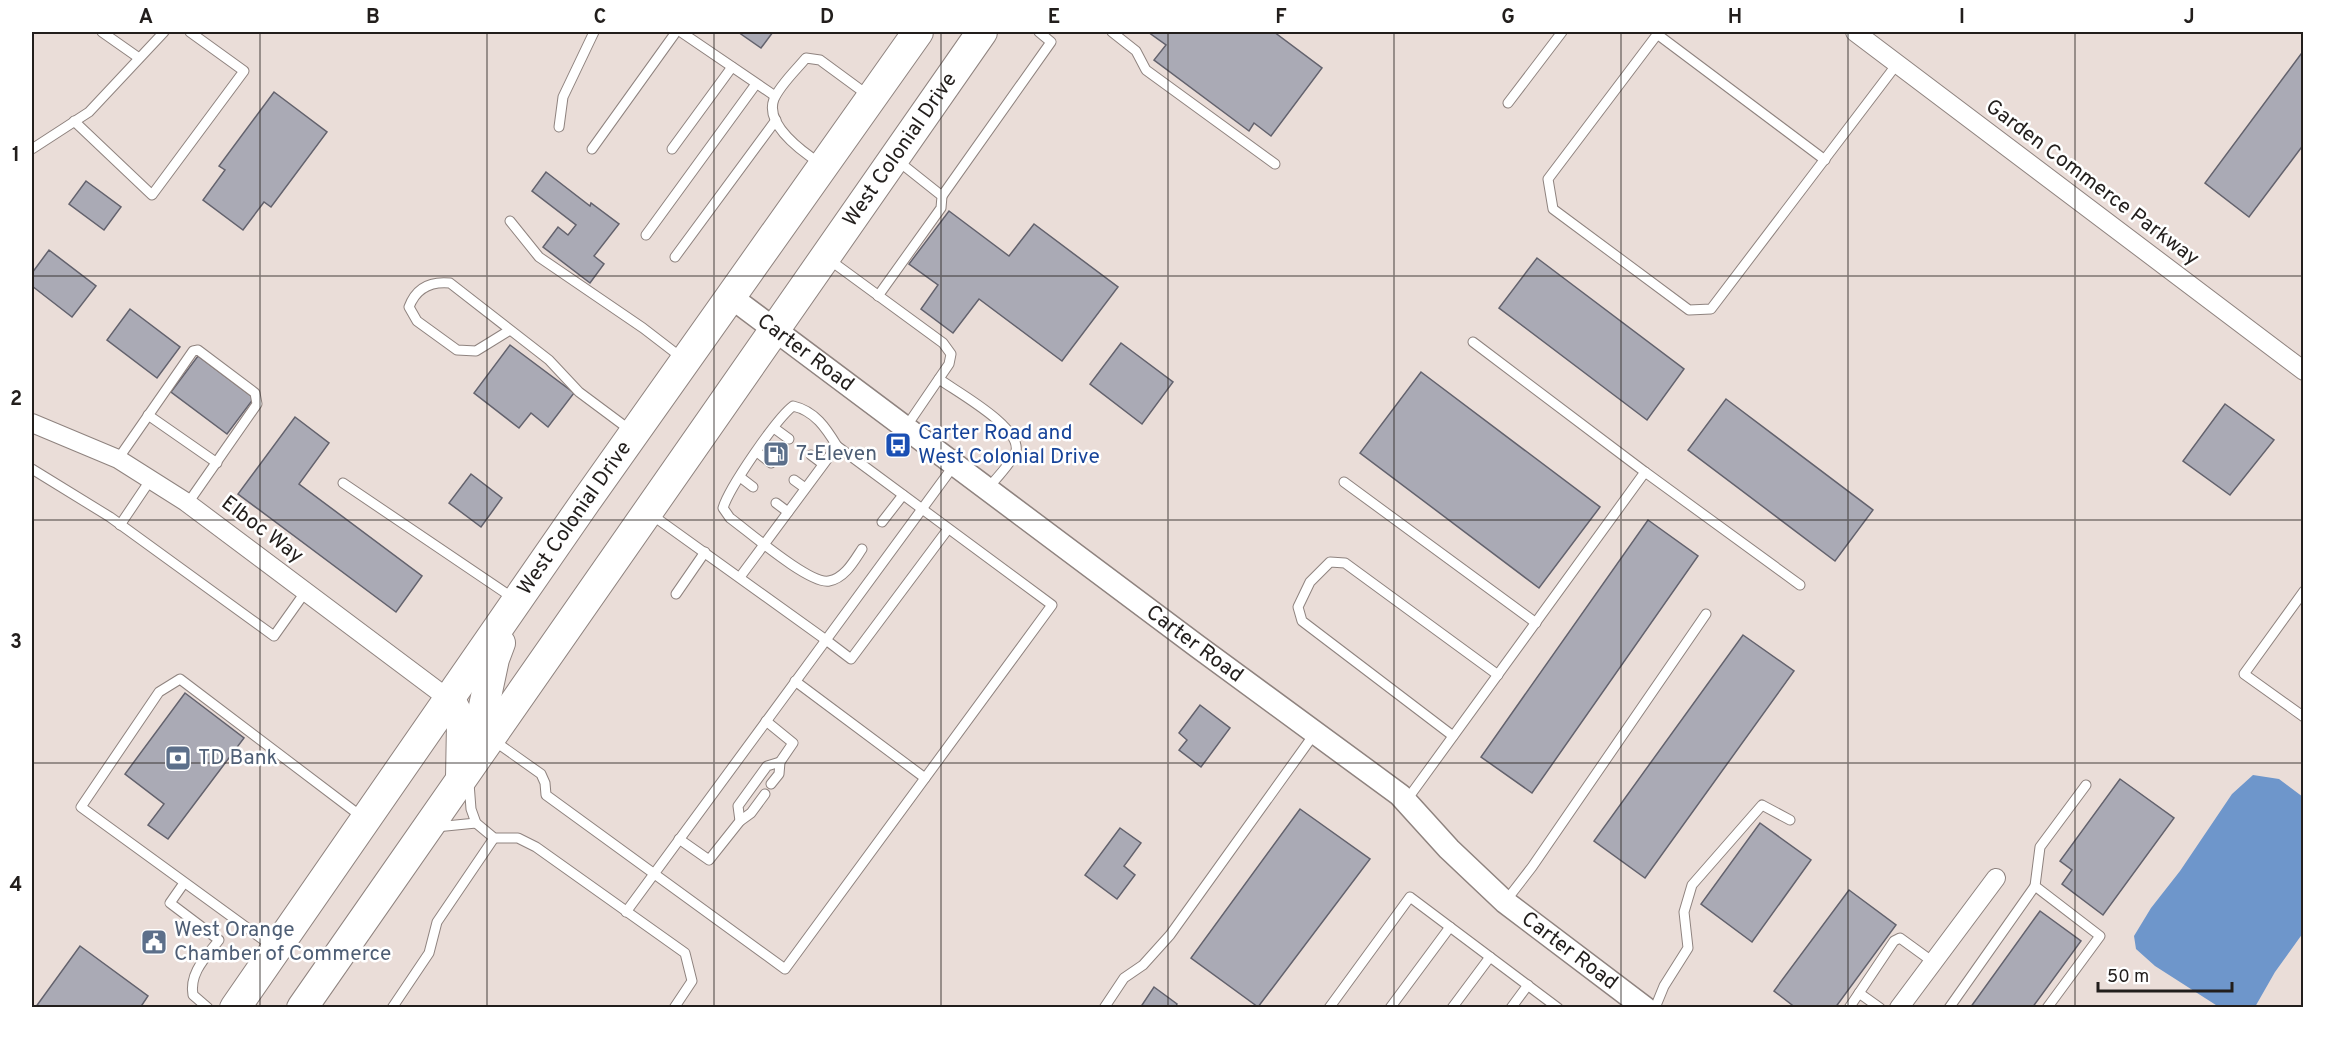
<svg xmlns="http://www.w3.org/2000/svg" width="2335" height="1039" viewBox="0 0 2335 1039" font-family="Overpass,sans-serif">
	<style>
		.water { fill: #6e96cb }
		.building { fill: #aaaab5; stroke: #63626d; stroke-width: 1.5 }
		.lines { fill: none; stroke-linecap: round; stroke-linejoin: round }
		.service-casing { stroke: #8f837f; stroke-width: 11 }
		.minor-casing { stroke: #8f837f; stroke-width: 20 }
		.tertiary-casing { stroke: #8f837f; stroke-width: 25 }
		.trunk-casing { stroke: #8f837f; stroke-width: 32 }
		.service { stroke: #fff; stroke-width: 9 }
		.minor { stroke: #fff; stroke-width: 18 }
		.tertiary { stroke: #fff; stroke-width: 22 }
		.trunk { stroke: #fff; stroke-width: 30 }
		.grid { fill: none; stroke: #221e1c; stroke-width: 1.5; stroke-opacity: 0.55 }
		.labels { text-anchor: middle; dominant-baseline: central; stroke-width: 5; stroke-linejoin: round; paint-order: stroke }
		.street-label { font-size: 21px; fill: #221e1c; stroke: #fff }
		.transit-label { font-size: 21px; fill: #164399; stroke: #fff; text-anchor: start }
		.service-label { font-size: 21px; fill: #4e5e75; stroke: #fff; text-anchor: start }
		.neatline { fill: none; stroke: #221e1c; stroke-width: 2 }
		.grid-label { font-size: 20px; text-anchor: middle; font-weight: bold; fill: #221e1c }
	</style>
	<rect width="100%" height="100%" fill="#eaddd8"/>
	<path class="water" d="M2253 775 2279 779 2303 797V933L2275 972 2255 1007H2219L2155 966 2136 949 2134 936 2151 908 2180 871 2232 794Z"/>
	<g class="building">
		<path d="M738 32H773L761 48Z"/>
		<path d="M1148 32H1274L1322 68 1271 136 1254 123 1249 131 1154 60 1166 45Z"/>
		<path d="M2304 50V144L2249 217 2205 183Z"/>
		<path d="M274 92 327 132 271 207 264 202 243 230 203 200 225 170 219 166Z"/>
		<path d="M546 172 590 206 591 203 619 224 594 256 604 264 590 283 543 247 558 227 568 235 576 225 532 191Z"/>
		<path d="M86 181 121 207 104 230 69 204Z"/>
		<path d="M949 211 1009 256 1034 224 1118 287 1062 361 979 299 953 333 921 309 938 285 909 264Z"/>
		<path d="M49 250 96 286 72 317 32 286V273Z"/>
		<path d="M1537 258 1684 369 1647 420 1499 308Z"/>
		<path d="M130 309 180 347 157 378 107 340Z"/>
		<path d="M1121 343 1173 382 1142 424 1090 384Z"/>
		<path d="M510 345 574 393 548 427 531 413 519 428 474 393Z"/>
		<path d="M198 356 254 398 227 434 171 392Z"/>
		<path d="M1421 372 1600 507 1539 588 1360 453Z"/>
		<path d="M1726 399 1873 510 1835 561 1688 450Z"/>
		<path d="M2225 404 2274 440 2230 495 2183 461Z"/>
		<path d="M295 417 329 443 299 484 422 576 396 612 238 494Z"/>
		<path d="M471 474 502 498 481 527 449 503Z"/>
		<path d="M1648 520 1698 556 1532 793 1481 757Z"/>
		<path d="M1743 635 1794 671 1645 878 1594 841Z"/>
		<path d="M185 693 244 738 168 839 148 825 164 804 125 774Z"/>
		<path d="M1200 705 1230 728 1201 767 1179 750 1187 740 1179 733Z"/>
		<path d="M2120 779 2174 818 2103 915 2062 884 2072 870 2060 861Z"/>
		<path d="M1300 809 1370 859 1258 1007 1191 958Z"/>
		<path d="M1760 823 1811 860 1752 942 1701 904Z"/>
		<path d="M1120 828 1141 843 1124 866 1135 875 1117 899 1085 875Z"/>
		<path d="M1849 890 1896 925 1835 1008H1796L1774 991Z"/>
		<path d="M2040 911 2081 941 2032 1008H1970Z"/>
		<path d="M80 946 148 996 140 1008H35Z"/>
		<path d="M1154 987 1177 1004 1175 1008H1140Z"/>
	</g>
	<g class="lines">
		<defs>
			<g id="service">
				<path d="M102 32 139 58"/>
				<path d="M681 32 775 96"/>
				<path d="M1112 32 1136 51 1146 70 1275 164"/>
				<path d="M1659 32 1548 179 1553 209 1689 310 1711 309 1897 64"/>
				<path d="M1657 34 1825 160"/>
				<path d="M1508 103 1562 32"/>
				<path d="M74 121 152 195 244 71 190 32"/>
				<path d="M559 127 563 97 594 32"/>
				<path d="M32 149 89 112 164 32"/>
				<path d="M592 149 676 32"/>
				<path d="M672 149 732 67"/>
				<path d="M821 164C804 153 764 125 774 99 780 85 796 70 806 58L820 60 869 96"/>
				<path d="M942 196 1051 42 1039 32"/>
				<path d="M510 221 539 257 643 328 682 358"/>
				<path d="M646 235 756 84"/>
				<path d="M675 257 776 120"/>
				<path d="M827 258 943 343 951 354 949 364 906 427"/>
				<path d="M878 296 941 208 942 196 898 161"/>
				<path d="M510 330 476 351 457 350 417 321 409 307C416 288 430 281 450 283L549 360 579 392 630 430"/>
				<path d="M939 379C957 392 1021 427 1016 451 1014 460 995 480 988 488"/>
				<path d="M148 415 217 463"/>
				<path d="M774 428 789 439"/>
				<path d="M837 446C826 428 815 411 793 406 776 419 729 488 723 508L730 518C748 531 810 585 829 581 845 578 854 561 862 549"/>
				<path d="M757 452 771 463"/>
				<path d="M811 455 823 464"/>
				<path d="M118 459 193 351 198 350 255 393 257 404 188 503"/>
				<path d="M32 469 110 517 274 636 306 591"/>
				<path d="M1645 472 1800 585"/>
				<path d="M740 477 753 487"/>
				<path d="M794 480 805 488"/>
				<path d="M1344 482 1536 623"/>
				<path d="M343 483 513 598"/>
				<path d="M776 503 788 512"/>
				<path d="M652 515 826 640 955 464"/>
				<path d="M882 522 903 495"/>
				<path d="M120 525 151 479"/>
				<path d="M2304 591 2244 674 2304 717"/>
				<path d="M676 594 705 552"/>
				<path d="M795 681 925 778"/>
				<path d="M766 721 793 743 780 762 779 774 771 784"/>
				<path d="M1453 736 1302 621 1298 607 1310 582 1330 562 1345 563 1498 675"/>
				<path d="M493 740 541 774 545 783 546 795 785 969 1052 605 837 446 740 577"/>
				<path d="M469 783 471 809 476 823 494 838H518L536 847 685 953 692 981 674 1008"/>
				<path d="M1406 801 1645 472 1473 342"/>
				<path d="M740 821 738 806 767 766 780 762"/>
				<path d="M436 827 476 823"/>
				<path d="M679 839 709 860 740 821 751 813 765 794"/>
				<path d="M184 883 170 903 219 940C206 957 189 973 193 995L208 1008"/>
				<path d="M2035 886 2040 847 2086 785"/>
				<path d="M1505 902 1532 867 1706 614"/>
				<path d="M626 912 826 640 851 659 948 529"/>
				<path d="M272 946 81 807 159 692 180 679 362 817"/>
				<path d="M1859 993 1880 1008"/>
				<path d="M392 1008 429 953 437 922 494 838"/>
				<path d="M1104 1008 1124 978 1143 965 1170 935 1315 733"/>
				<path d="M1329 1008 1410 897 1558 1008"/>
				<path d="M1390 1008 1450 927"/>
				<path d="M1452 1008 1490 957"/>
				<path d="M1511 1008 1528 985"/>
				<path d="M1655 1008 1664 986 1688 948 1684 912 1692 885 1762 805 1790 820"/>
				<path d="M1849 1008 1894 941 1900 938 1933 962"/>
				<path d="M1949 1008 2035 886 2100 936 2047 1008"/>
			</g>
			<g id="minor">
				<path d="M1855 32 2304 371"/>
				<path d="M32 423 118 459 186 502 450 700"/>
				<path d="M1899 1008 1996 878"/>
			</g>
			<g id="tertiary">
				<path id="s1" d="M731 297 1197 646 1400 795 1449 849 1505 902 1645 1008"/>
			</g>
			<g id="trunk">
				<path d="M450 700 462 723 461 778"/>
				<path d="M489 738 484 706 494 659 500 643"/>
				<path id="s2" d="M235 1008 586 501 918 32"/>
				<path id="s3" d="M302 1008 982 32"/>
			</g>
		</defs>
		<use href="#service" class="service-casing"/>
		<use href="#minor" class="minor-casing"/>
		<use href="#tertiary" class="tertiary-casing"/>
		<use href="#trunk" class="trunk-casing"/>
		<use href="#service" class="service"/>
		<use href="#minor" class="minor"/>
		<use href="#tertiary" class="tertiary"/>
		<use href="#trunk" class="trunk"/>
	</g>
	<path class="grid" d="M260 32V1008M487 32V1008M714 32V1008M941 32V1008M1168 32V1008M1394 32V1008M1621 32V1008M1848 32V1008M2075 32V1008M32 276H2304M32 520H2304M32 763H2304"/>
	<defs>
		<symbol id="bus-square" viewBox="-11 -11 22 22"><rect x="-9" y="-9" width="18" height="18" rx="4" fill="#1a4fb4" stroke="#fff"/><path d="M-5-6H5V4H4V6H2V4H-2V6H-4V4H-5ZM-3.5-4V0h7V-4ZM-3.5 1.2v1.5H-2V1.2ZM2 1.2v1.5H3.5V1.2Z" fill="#fff"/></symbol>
		<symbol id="fuel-square" viewBox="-11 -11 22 22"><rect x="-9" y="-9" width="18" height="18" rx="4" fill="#5c6f8a" stroke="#fff"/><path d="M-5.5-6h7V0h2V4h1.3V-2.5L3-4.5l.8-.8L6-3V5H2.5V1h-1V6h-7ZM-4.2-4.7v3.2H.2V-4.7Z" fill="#fff"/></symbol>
		<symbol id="bank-square" viewBox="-11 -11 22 22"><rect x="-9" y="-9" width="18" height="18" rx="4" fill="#5c6f8a" stroke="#fff"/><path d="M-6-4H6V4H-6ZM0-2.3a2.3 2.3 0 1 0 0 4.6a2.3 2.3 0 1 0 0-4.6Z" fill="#fff"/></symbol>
		<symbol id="civic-square" viewBox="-11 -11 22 22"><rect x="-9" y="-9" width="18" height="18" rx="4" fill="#5c6f8a" stroke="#fff"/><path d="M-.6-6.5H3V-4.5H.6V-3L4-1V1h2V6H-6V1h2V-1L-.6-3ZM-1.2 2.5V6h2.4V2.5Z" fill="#fff"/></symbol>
	</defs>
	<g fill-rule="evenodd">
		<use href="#bus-square" x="883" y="430" width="30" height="30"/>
		<use href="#fuel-square" x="761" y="439" width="30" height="30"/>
		<use href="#bank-square" x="163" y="743" width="30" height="30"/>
		<use href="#civic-square" x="139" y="927" width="30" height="30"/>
	</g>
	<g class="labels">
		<g class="street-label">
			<text stroke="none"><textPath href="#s3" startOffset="1046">West Colonial Drive</textPath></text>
			<text transform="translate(2092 183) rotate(37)">Garden Commerce Parkway</text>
			<text stroke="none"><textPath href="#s1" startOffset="93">Carter Road</textPath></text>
			<text stroke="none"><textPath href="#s2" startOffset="596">West Colonial Drive</textPath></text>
			<text transform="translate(262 530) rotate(37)">Elboc Way</text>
			<text stroke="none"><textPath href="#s1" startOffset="579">Carter Road</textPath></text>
			<text stroke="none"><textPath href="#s1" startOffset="1065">Carter Road</textPath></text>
		</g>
		<g class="transit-label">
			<text x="918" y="433">Carter Road and<tspan x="918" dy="24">West Colonial Drive</tspan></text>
		</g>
		<g class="service-label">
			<text x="796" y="454">7-Eleven</text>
			<text x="198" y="758">TD Bank</text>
			<text x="174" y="930">West Orange<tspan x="174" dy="24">Chamber of Commerce</tspan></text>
		</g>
	</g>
	<rect width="2335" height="1039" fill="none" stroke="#ffffff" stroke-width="66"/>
	<path d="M2098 982v9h134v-9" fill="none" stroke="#221e1c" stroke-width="3"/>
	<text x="2107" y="982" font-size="18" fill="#221e1c" stroke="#ffffff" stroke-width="4.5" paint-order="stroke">50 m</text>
	<rect x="33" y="33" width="2269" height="973" class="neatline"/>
	<g class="grid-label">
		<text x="146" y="23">A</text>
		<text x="373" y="23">B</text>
		<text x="600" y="23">C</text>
		<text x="827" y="23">D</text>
		<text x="1054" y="23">E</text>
		<text x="1281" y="23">F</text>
		<text x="1508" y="23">G</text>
		<text x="1735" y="23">H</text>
		<text x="1962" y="23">I</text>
		<text x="2189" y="23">J</text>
		<text x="16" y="161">1</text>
		<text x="16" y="405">2</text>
		<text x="16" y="648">3</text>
		<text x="16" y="891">4</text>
	</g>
</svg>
